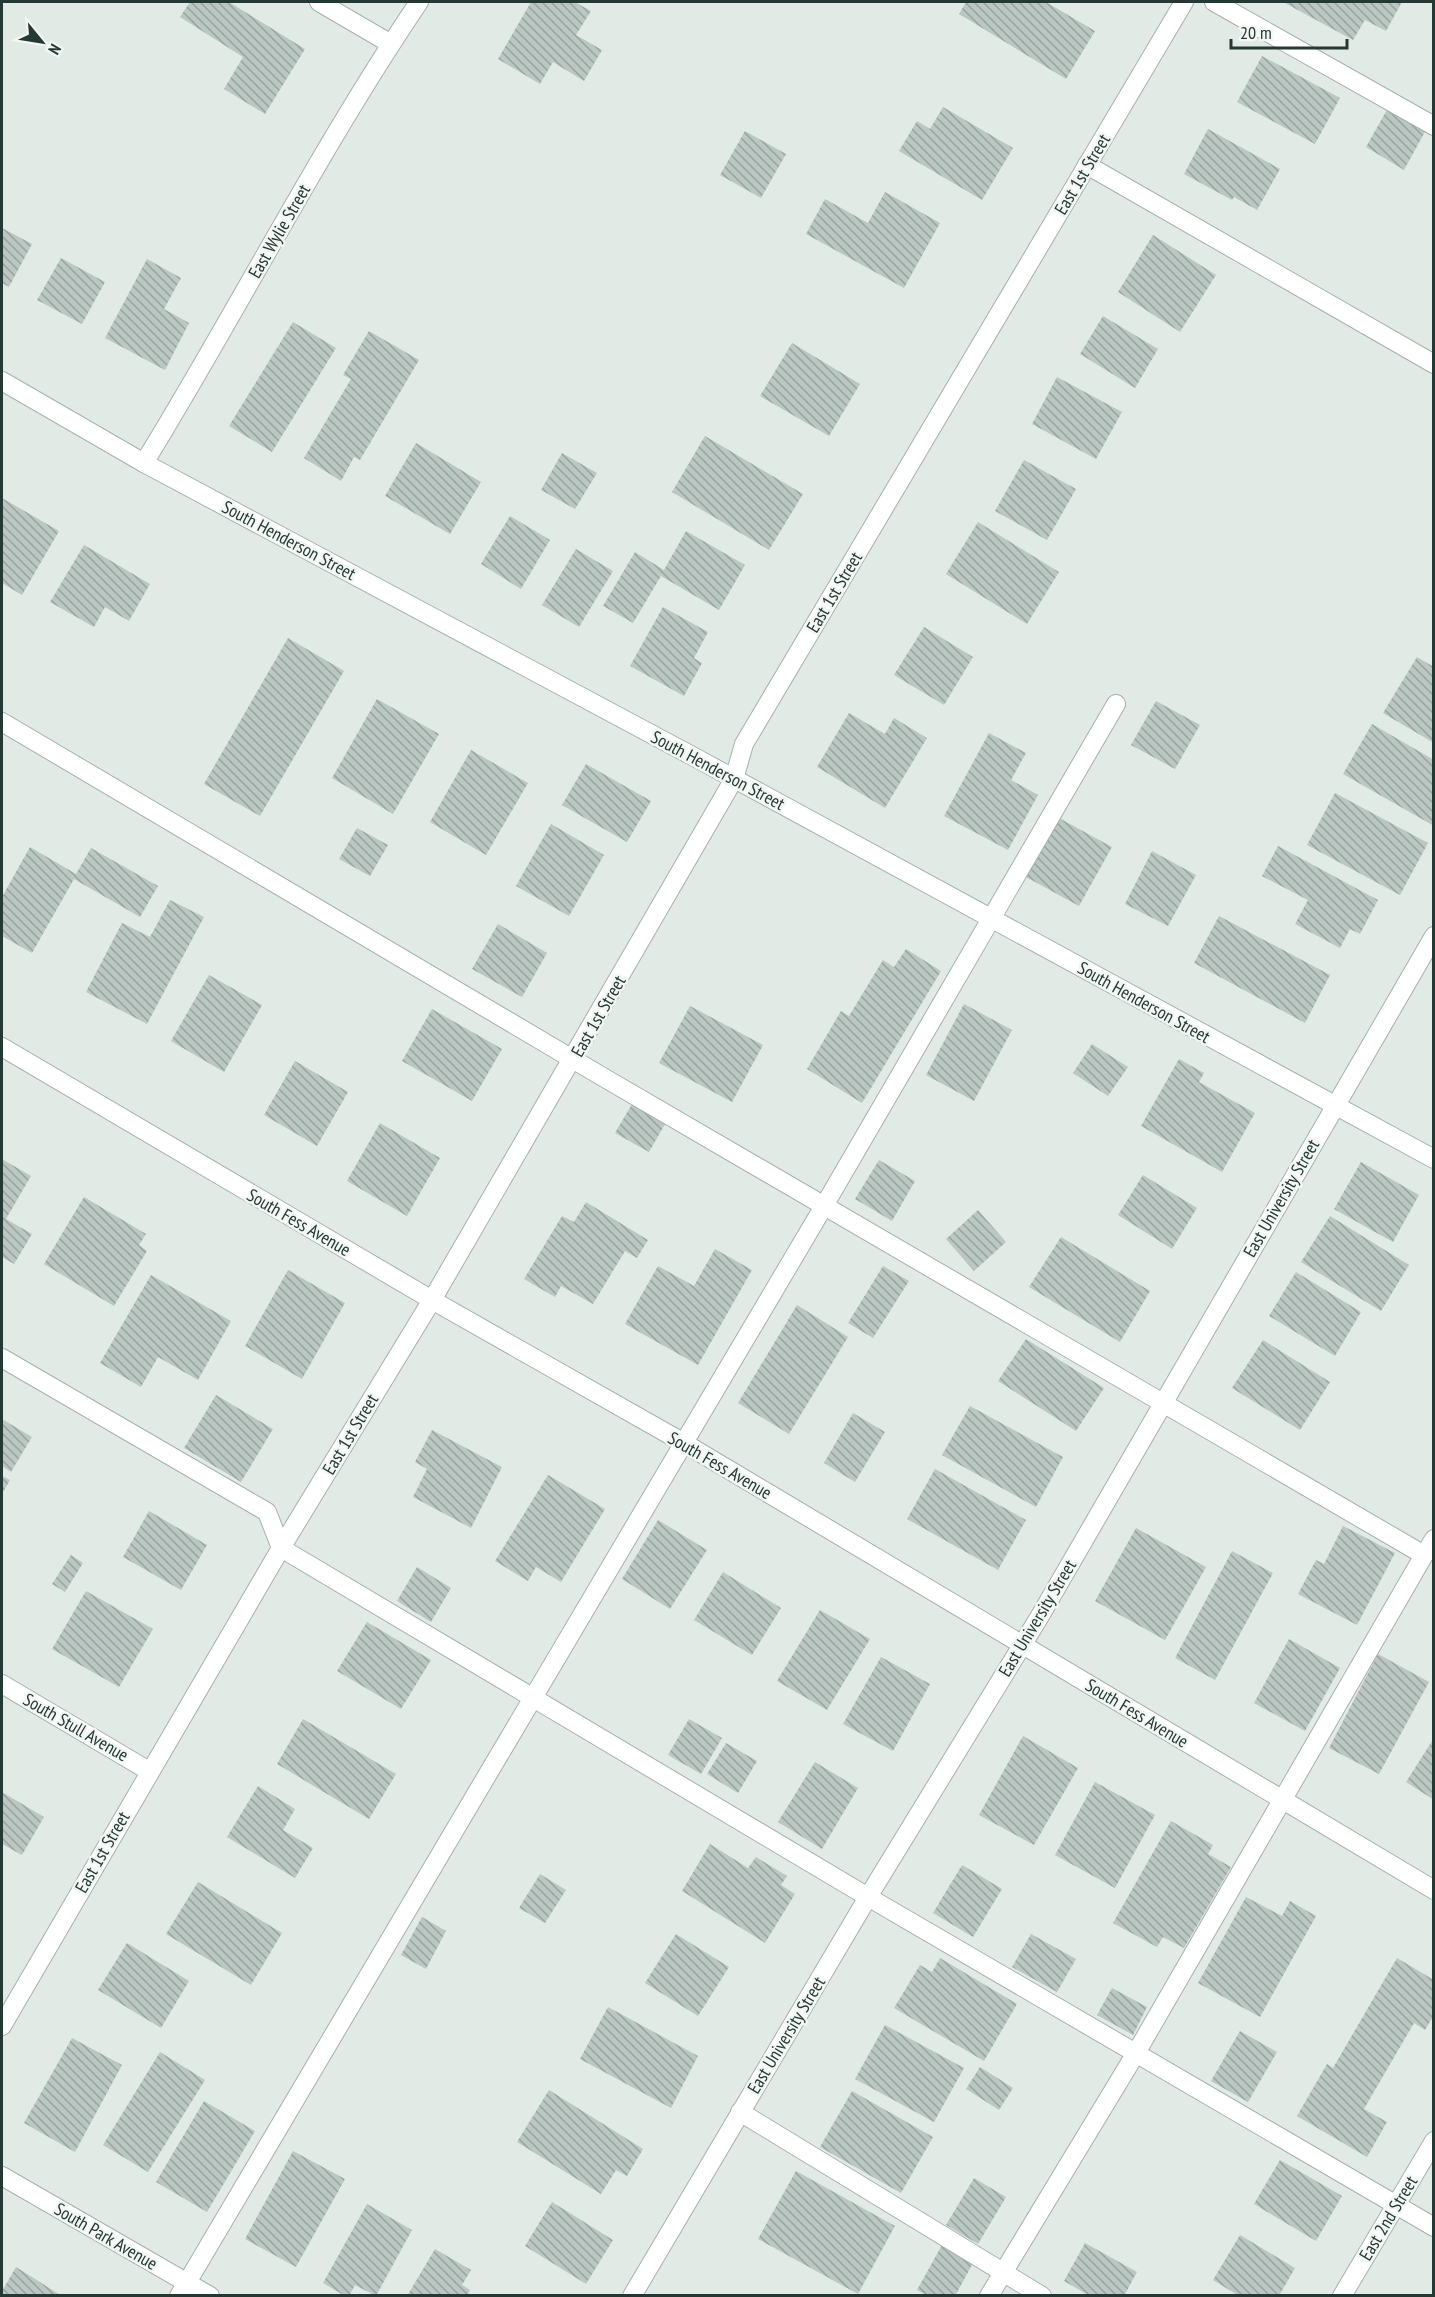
<svg xmlns="http://www.w3.org/2000/svg" width="1435" height="2297" viewBox="0 0 1435 2297" font-family="'PT Sans Narrow',sans-serif">
	<style>
		.building { fill: url(#building-back-hatch) }
		.lines { fill: none; stroke-linecap: round; stroke-linejoin: round }
		.lane-casing { stroke: #a5b1ad; stroke-width: 20 }
		.street-casing { stroke: #a5b1ad; stroke-width: 20 }
		.secondary-casing { stroke: #a2b4ad; stroke-width: 20 }
		.lane { stroke: #fff; stroke-width: 18 }
		.street { stroke: #fff; stroke-width: 18 }
		.secondary { stroke: #fff; stroke-width: 18 }
		.labels { text-anchor: middle; dominant-baseline: central; stroke-width: 5; stroke-linejoin: round; paint-order: stroke }
		.street-label { font-size: 18px; fill: #243933; stroke: #f2f7f4 }
	</style>
	<defs>
		<pattern id="building-back-hatch" width="6" height="6" patternUnits="userSpaceOnUse" patternTransform="scale(1.5)"><rect width="6" height="6" fill="#bbc7c2"/><path d="M-1 5l2 2M0 0l6 6M5-1l2 2" fill="none" stroke="#98a39e"/></pattern>
	</defs>
	<rect width="100%" height="100%" fill="#e2eae6"/>
	<g class="building">
		<path d="M190 2H229L305 49 265 114 224 89 243 57 180 17Z"/>
		<path d="M531 2H575L591 11 576 35 602 50 584 81 553 62 540 84 498 59Z"/>
		<path d="M966 2H1046L1095 31 1066 79 959 14Z"/>
		<path d="M1283 2H1402L1386 31 1365 20 1353 40Z"/>
		<path d="M1262 56 1340 98 1315 144 1237 102Z"/>
		<path d="M943 107 1013 148 982 200 899 151 917 121 930 129Z"/>
		<path d="M1388 108 1426 130 1404 170 1366 147Z"/>
		<path d="M1208 129 1280 169 1257 210 1234 197 1232 200 1184 174Z"/>
		<path d="M745 131 786 154 761 198 720 175Z"/>
		<path d="M885 192 940 223 904 288 806 234 825 199 868 223Z"/>
		<path d="M2 228 32 244 9 287 2 283Z"/>
		<path d="M1153 235 1216 275 1180 332 1118 292Z"/>
		<path d="M61 258 105 282 82 324 37 300Z"/>
		<path d="M147 259 181 278 164 309 189 323 165 370 105 338Z"/>
		<path d="M1103 316 1158 349 1135 388 1080 354Z"/>
		<path d="M293 322 336 348 272 452 229 426Z"/>
		<path d="M369 331 419 360 360 460 354 457 341 481 304 458 351 379 343 375Z"/>
		<path d="M792 343 860 384 829 436 760 396Z"/>
		<path d="M1057 377 1122 412 1096 459 1032 424Z"/>
		<path d="M705 436 803 494 769 550 672 492Z"/>
		<path d="M416 443 481 482 450 534 385 496Z"/>
		<path d="M562 453 597 473 575 509 541 490Z"/>
		<path d="M1024 460 1076 489 1047 540 995 511Z"/>
		<path d="M2 498 59 531 22 595 2 583Z"/>
		<path d="M510 516 550 540 521 589 481 564Z"/>
		<path d="M978 522 1059 572 1027 624 946 574Z"/>
		<path d="M686 531 745 565 719 610 661 576 633 623 603 606 635 552 664 570Z"/>
		<path d="M84 545 150 584 129 621 105 607 94 627 50 602Z"/>
		<path d="M576 549 613 571 579 627 542 605Z"/>
		<path d="M663 607 708 632 694 658 702 663 684 696 630 666Z"/>
		<path d="M924 627 973 657 944 705 894 675Z"/>
		<path d="M288 638 344 671 260 816 204 784Z"/>
		<path d="M1417 657 1434 667V743L1383 713Z"/>
		<path d="M377 699 439 734 393 814 332 778Z"/>
		<path d="M1156 701 1200 725 1175 769 1131 745Z"/>
		<path d="M849 713 885 734 894 718 927 738 885 808 817 767Z"/>
		<path d="M1372 724 1434 760V826L1343 774Z"/>
		<path d="M989 733 1026 753 1011 780 1038 795 1008 850 944 816Z"/>
		<path d="M471 750 528 783 486 855 430 822Z"/>
		<path d="M586 764 651 801 627 842 562 805Z"/>
		<path d="M1335 793 1428 843 1400 895 1307 845Z"/>
		<path d="M1059 818 1112 847 1079 906 1026 877Z"/>
		<path d="M551 824 604 855 569 916 516 886Z"/>
		<path d="M357 828 388 845 370 876 339 859Z"/>
		<path d="M1278 846 1378 900 1360 934 1350 929 1340 948 1295 924 1308 900 1262 876Z"/>
		<path d="M30 847 76 874 91 848 158 886 140 917 74 879 32 953 2 936V897Z"/>
		<path d="M1152 851 1196 875 1168 926 1125 904Z"/>
		<path d="M170 900 204 917 147 1024 86 992 122 923 150 937Z"/>
		<path d="M1219 916 1330 975 1305 1023 1194 963Z"/>
		<path d="M498 924 547 953 522 997 472 969Z"/>
		<path d="M906 949 941 971 862 1103 807 1069 841 1011 849 1016 883 960 894 967Z"/>
		<path d="M209 975 262 1005 224 1072 171 1041Z"/>
		<path d="M964 1004 1012 1030 974 1101 926 1075Z"/>
		<path d="M690 1006 763 1045 732 1102 659 1063Z"/>
		<path d="M432 1009 502 1049 472 1101 402 1061Z"/>
		<path d="M1092 1044 1128 1067 1108 1096 1073 1073Z"/>
		<path d="M1179 1059 1204 1073 1199 1082 1255 1113 1222 1172 1141 1126Z"/>
		<path d="M295 1061 348 1092 317 1146 264 1115Z"/>
		<path d="M635 1099 668 1119 649 1152 615 1133Z"/>
		<path d="M380 1123 440 1158 407 1216 347 1181Z"/>
		<path d="M2 1159 31 1176 6 1219 32 1234 14 1264 2 1257Z"/>
		<path d="M879 1160 915 1181 892 1221 855 1199Z"/>
		<path d="M1361 1162 1419 1195 1393 1242 1334 1209Z"/>
		<path d="M1143 1175 1197 1208 1172 1249 1118 1215Z"/>
		<path d="M84 1197 146 1234 139 1245 147 1251 114 1306 44 1264Z"/>
		<path d="M586 1202 648 1240 637 1258 625 1251 593 1304 561 1286 555 1297 524 1279 562 1216 574 1222Z"/>
		<path d="M978 1210 1006 1242 974 1271 946 1239Z"/>
		<path d="M1330 1216 1409 1265 1381 1311 1301 1262Z"/>
		<path d="M1061 1237 1150 1291 1120 1342 1029 1287Z"/>
		<path d="M715 1249 752 1270 698 1365 625 1324 658 1266 694 1286Z"/>
		<path d="M883 1266 909 1281 873 1338 848 1323Z"/>
		<path d="M288 1270 345 1303 302 1379 245 1346Z"/>
		<path d="M1296 1272 1361 1312 1335 1356 1269 1316Z"/>
		<path d="M151 1275 231 1321 198 1380 158 1357 141 1387 100 1363Z"/>
		<path d="M797 1305 848 1337 789 1434 738 1403Z"/>
		<path d="M1026 1339 1104 1388 1076 1431 998 1381Z"/>
		<path d="M1263 1340 1330 1382 1300 1430 1232 1388Z"/>
		<path d="M216 1395 273 1429 241 1482 184 1448Z"/>
		<path d="M970 1406 1063 1457 1036 1507 942 1455Z"/>
		<path d="M853 1413 885 1432 855 1482 824 1463Z"/>
		<path d="M2 1419 32 1437 11 1472 2 1466Z"/>
		<path d="M432 1430 502 1467 471 1528 413 1497 427 1469 415 1462Z"/>
		<path d="M935 1469 1026 1520 998 1570 907 1519Z"/>
		<path d="M548 1475 605 1509 561 1582 536 1567 528 1581 495 1561Z"/>
		<path d="M2 1476 10 1480 2 1494Z"/>
		<path d="M149 1511 207 1545 181 1590 123 1557Z"/>
		<path d="M658 1520 707 1550 670 1609 622 1579Z"/>
		<path d="M1343 1526 1395 1553 1357 1625 1298 1594 1316 1560 1324 1564Z"/>
		<path d="M1136 1528 1206 1567 1165 1640 1095 1601Z"/>
		<path d="M1232 1551 1273 1573 1215 1680 1175 1658Z"/>
		<path d="M71 1555 83 1563 65 1592 52 1584Z"/>
		<path d="M417 1567 451 1588 431 1622 397 1601Z"/>
		<path d="M723 1572 781 1608 752 1655 694 1620Z"/>
		<path d="M86 1591 153 1629 119 1687 52 1649Z"/>
		<path d="M820 1610 870 1639 827 1710 777 1681Z"/>
		<path d="M367 1622 431 1660 401 1709 337 1671Z"/>
		<path d="M1289 1639 1340 1668 1305 1731 1254 1703Z"/>
		<path d="M1378 1654 1429 1682 1379 1774 1329 1748Z"/>
		<path d="M881 1657 930 1684 893 1751 843 1724Z"/>
		<path d="M303 1719 396 1774 369 1819 277 1764Z"/>
		<path d="M689 1719 722 1738 701 1774 668 1755Z"/>
		<path d="M1023 1736 1078 1768 1034 1845 979 1815Z"/>
		<path d="M1434 1738V1800L1406 1782Z"/>
		<path d="M726 1743 757 1761 738 1793 707 1774Z"/>
		<path d="M815 1762 858 1788 822 1849 778 1822Z"/>
		<path d="M1095 1782 1155 1815 1115 1888 1055 1855Z"/>
		<path d="M258 1786 295 1809 283 1830 313 1848 295 1878 227 1837Z"/>
		<path d="M2 1792 44 1817 22 1855 2 1844Z"/>
		<path d="M1171 1821 1213 1845 1208 1854 1231 1867 1184 1948 1163 1937 1157 1947 1113 1923Z"/>
		<path d="M710 1844 748 1868 756 1857 787 1876 781 1885 795 1894 765 1943 682 1891Z"/>
		<path d="M962 1865 1002 1889 973 1937 933 1913Z"/>
		<path d="M540 1874 566 1890 545 1923 519 1908Z"/>
		<path d="M198 1882 282 1933 251 1985 166 1934Z"/>
		<path d="M1246 1897 1282 1916 1290 1901 1316 1916 1260 2017 1198 1983Z"/>
		<path d="M422 1917 446 1931 426 1969 401 1955Z"/>
		<path d="M676 1934 729 1967 698 2016 645 1983Z"/>
		<path d="M1031 1934 1076 1959 1057 1992 1012 1967Z"/>
		<path d="M127 1943 189 1981 161 2028 98 1990Z"/>
		<path d="M940 1958 1017 2004 984 2061 894 2008 920 1965 932 1972Z"/>
		<path d="M1397 1958 1434 1980V2015L1425 2030 1414 2023 1364 2109 1387 2122 1367 2157 1297 2116 1327 2064 1333 2068Z"/>
		<path d="M1112 1988 1147 2007 1133 2035 1097 2015Z"/>
		<path d="M608 2007 698 2056 671 2108 580 2059Z"/>
		<path d="M885 2025 964 2068 934 2122 855 2079Z"/>
		<path d="M1240 2031 1277 2052 1248 2102 1211 2081Z"/>
		<path d="M72 2038 122 2065 75 2152 24 2123Z"/>
		<path d="M160 2052 205 2080 148 2172 103 2145Z"/>
		<path d="M980 2067 1013 2088 999 2110 966 2089Z"/>
		<path d="M549 2090 643 2149 627 2176 616 2170 601 2194 517 2142Z"/>
		<path d="M852 2091 933 2137 901 2193 820 2147Z"/>
		<path d="M204 2101 255 2131 207 2212 156 2182Z"/>
		<path d="M293 2151 345 2179 296 2267 245 2239Z"/>
		<path d="M1280 2160 1342 2196 1316 2241 1254 2204Z"/>
		<path d="M796 2171 895 2226 858 2294 758 2239Z"/>
		<path d="M974 2178 1006 2197 978 2244 946 2225Z"/>
		<path d="M552 2202 613 2240 586 2284 525 2246Z"/>
		<path d="M367 2204 412 2230 376 2296 355 2285 349 2296H345L323 2283Z"/>
		<path d="M1240 2235 1295 2268 1279 2296H1239L1213 2280Z"/>
		<path d="M1085 2243 1137 2272 1124 2296H1090L1064 2281Z"/>
		<path d="M942 2245 973 2263 955 2296H928L917 2290Z"/>
		<path d="M435 2249 471 2270 462 2285 470 2290 467 2296H407Z"/>
		<path d="M16 2267 62 2296H2V2291Z"/>
	</g>
	<g class="lines">
		<defs>
			<g id="lane">
				<path d="M1214 2 1434 126"/>
				<path d="M1087 165 1434 364"/>
				<path d="M2 722 608 1080 1424 1555 1434 1539"/>
				<path d="M2 1358 267 1512 281 1548 868 1897 1434 2227"/>
				<path d="M740 2112 1042 2296"/>
				<path d="M179 2296 824 1206 1116 704"/>
				<path d="M989 2296 1136 2053 1424 1555"/>
			</g>
			<g id="street">
				<path d="M319 2 391 44"/>
				<path d="M144 463C238 310 319 150 419 2"/>
				<path d="M2 1047 432 1300 684 1443 1434 1890"/>
				<path d="M2 1684 149 1771"/>
				<path d="M2 2026 281 1548 432 1300 734 779 744 744 1184 2"/>
				<path d="M2 2176 210 2296"/>
				<path d="M632 2296 868 1897 1040 1616 1434 936"/>
			</g>
			<g id="secondary">
				<path d="M2 381 144 463 698 759 1434 1159"/>
				<path d="M1342 2296 1434 2141"/>
			</g>
		</defs>
		<use href="#lane" class="lane-casing"/>
		<use href="#street" class="street-casing"/>
		<use href="#secondary" class="secondary-casing"/>
		<use href="#lane" class="lane"/>
		<use href="#street" class="street"/>
		<use href="#secondary" class="secondary"/>
	</g>
	<g class="labels">
		<g class="street-label">
			<text transform="translate(1082 174) rotate(-59)">East 1st Street</text>
			<text transform="translate(279 231) rotate(-60)">East Wylie Street</text>
			<text transform="translate(289 540) rotate(28)">South Henderson Street</text>
			<text transform="translate(834 592) rotate(-59)">East 1st Street</text>
			<text transform="translate(718 770) rotate(28)">South Henderson Street</text>
			<text transform="translate(1144 1002) rotate(29)">South Henderson Street</text>
			<text transform="translate(598 1016) rotate(-60)">East 1st Street</text>
			<text transform="translate(1281 1198) rotate(-60)">East University Street</text>
			<text transform="translate(299 1222) rotate(30)">South Fess Avenue</text>
			<text transform="translate(350 1434) rotate(-59)">East 1st Street</text>
			<text transform="translate(720 1465) rotate(30)">South Fess Avenue</text>
			<text transform="translate(1037 1618) rotate(-59)">East University Street</text>
			<text transform="translate(1137 1713) rotate(31)">South Fess Avenue</text>
			<text transform="translate(76 1727) rotate(30)">South Stull Avenue</text>
			<text transform="translate(102 1852) rotate(-60)">East 1st Street</text>
			<text transform="translate(786 2035) rotate(-59)">East University Street</text>
			<text transform="translate(1388 2218) rotate(-59)">East 2nd Street</text>
			<text transform="translate(106 2236) rotate(30)">South Park Avenue</text>
		</g>
	</g>
	<rect width="1435" height="2297" fill="none" stroke="#243933" stroke-width="6"/>
	<g transform="translate(42 42) rotate(120)" stroke="#f2f7f4" stroke-width="4.5" paint-order="stroke">
	<path d="M0-4.5L10 22L0 15L-10 22Z" fill="#243933"/>
	<text y="-9" font-size="16" font-weight="bold" text-anchor="middle" fill="#243933">N</text>
	</g>
	<path d="M1231 39v9h116v-9" fill="none" stroke="#243933" stroke-width="3"/>
	<text x="1240" y="39" font-size="18" fill="#243933" stroke="#f2f7f4" stroke-width="4.5" paint-order="stroke">20 m</text>
</svg>
